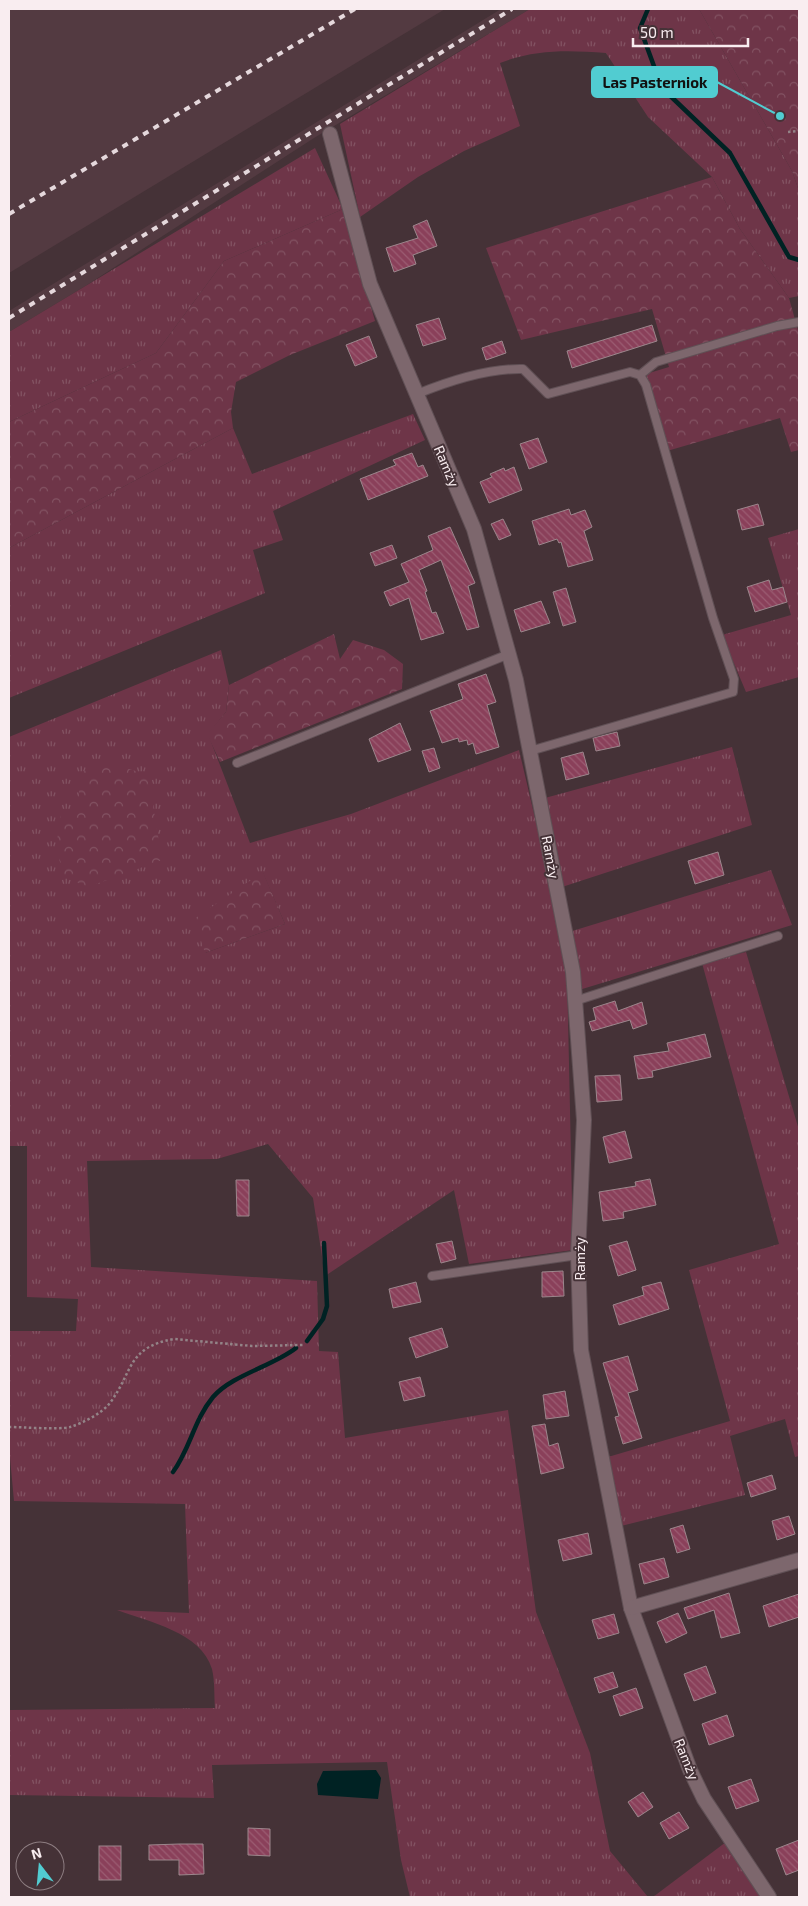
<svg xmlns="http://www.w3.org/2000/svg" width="808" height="1906" viewBox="0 0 808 1906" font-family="'Exo 2',sans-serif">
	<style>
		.built { fill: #533a41 }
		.grass { fill: url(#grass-tufts); fill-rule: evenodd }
		.forest { fill: url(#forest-crowns) }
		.water { fill: #002223 }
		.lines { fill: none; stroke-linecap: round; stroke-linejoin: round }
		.stream { stroke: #002223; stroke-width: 4.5 }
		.building { fill: url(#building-back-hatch); stroke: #9c868c }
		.service-casing { stroke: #605055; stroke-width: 10 }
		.minor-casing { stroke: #605055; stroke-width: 16 }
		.path { stroke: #938387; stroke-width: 2.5; stroke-dasharray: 2.5 2.5; stroke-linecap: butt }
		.service { stroke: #7d676d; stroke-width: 8 }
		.minor { stroke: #7d676d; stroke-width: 14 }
		.rail { stroke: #e5d8dc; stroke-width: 4; stroke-dasharray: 6 6; stroke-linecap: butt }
		.labels { text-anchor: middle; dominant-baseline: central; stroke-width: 4; stroke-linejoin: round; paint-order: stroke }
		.street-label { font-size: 14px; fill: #f9edf0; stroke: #453237 }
		.leader { fill: none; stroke: #51ccd1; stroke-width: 2 }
		.callout-dot { fill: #51ccd1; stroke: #453237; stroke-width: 2 }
		.callout { fill: #51ccd1; stroke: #51ccd1; stroke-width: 2 }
		.callout-label { font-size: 15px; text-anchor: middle; font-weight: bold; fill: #111 }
	</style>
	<defs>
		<pattern id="grass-tufts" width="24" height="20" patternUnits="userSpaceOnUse" patternTransform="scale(1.25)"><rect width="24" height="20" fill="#6e3548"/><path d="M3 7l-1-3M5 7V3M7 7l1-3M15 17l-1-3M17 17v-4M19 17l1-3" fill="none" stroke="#835363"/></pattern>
		<pattern id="forest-crowns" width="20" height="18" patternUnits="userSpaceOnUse" patternTransform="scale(1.25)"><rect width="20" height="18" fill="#6e3548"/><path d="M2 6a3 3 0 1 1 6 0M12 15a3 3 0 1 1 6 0" fill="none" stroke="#835363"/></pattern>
		<pattern id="building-back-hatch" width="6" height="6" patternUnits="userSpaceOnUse" patternTransform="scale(1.25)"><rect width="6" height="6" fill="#8a405a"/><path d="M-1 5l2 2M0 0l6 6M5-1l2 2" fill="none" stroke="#9b5c72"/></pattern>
	</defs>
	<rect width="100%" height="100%" fill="#453237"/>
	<g class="built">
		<path d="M9 9H445L9 273Z"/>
		<path d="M501 9H530L314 138 87 285 9 332V311Z"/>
	</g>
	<g class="grass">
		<path d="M530 9H699L792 171 799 191V296L789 298 740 229 712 177 648 117 606 53C569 50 535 49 500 63L520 126 464 151 418 177 360 217 340 124Z"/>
		<path d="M315 148 343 209 224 261 156 353 9 422V332Z"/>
		<path d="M413 414 425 440 273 511 283 540 253 550 265 593 9 698V548L233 428 252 474Z"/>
		<path d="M799 529V677L746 692 722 635 791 615 768 538Z"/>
		<path d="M221 650 229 685 226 712 208 734 250 843 351 814 519 750 550 882 567 972 573 1250 469 1264 454 1190 325 1276 313 1198 268 1144 217 1159 87 1161 91 1267 317 1281 319 1351 338 1352 345 1438 508 1410 536 1612 590 1753 610 1851 648 1897H410L401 1860 387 1762 212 1765 214 1798 10 1795V1710L215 1708C214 1696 215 1681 212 1669 201 1632 149 1622 117 1610L189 1613 185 1504 14 1501 9 1447V1331H76L78 1299 27 1297V1146H9V737ZM263 873 285 924 205 953Z"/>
		<path d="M732 747 752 825 562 887 545 798Z"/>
		<path d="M771 870 792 925 579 990 569 932Z"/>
		<path d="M746 952 799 1130V1456L795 1457 785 1419 730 1436 745 1495 621 1526 608 1457 730 1421 689 1270 779 1244 702 963Z"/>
		<path d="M726 1842 761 1897H653Z"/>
	</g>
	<g class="forest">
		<path d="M699 9H799V191L792 171Z"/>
		<path d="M712 177 740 229 789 298 799 334V450L791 452 780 418 667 451 646 374 669 367 652 309 521 340 486 248Z"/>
		<path d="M343 209 375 321 290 355 236 382 231 412 233 428 9 548V422L156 353 224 261Z"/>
		<path d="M334 634 340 659 353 640 384 650 403 664 402 689 220 762 207 734 226 712 229 685Z"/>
		<path d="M101 760 148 775 162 860 88 887 64 877 56 847 61 814 78 810 80 774Z"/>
		<path d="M263 872 285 924 205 953 194 919Z"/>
	</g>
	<path class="water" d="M376 1770 381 1778 378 1799 318 1795 317 1784 323 1771Z"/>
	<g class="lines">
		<g class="stream">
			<path d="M648 9 640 28 662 88 730 153 789 257 799 260"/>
			<path d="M307 1341 323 1319 327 1306 324 1243"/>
			<path d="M173 1472C190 1449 194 1420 213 1397 232 1375 273 1366 296 1348"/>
		</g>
	</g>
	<g class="building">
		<path d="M427 220 437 246 413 255 416 264 394 272 386 248 418 238 413 226Z"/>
		<path d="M439 318 446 339 423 346 416 325Z"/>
		<path d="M652 325 657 341 572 368 567 351Z"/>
		<path d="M369 336 377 357 355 366 346 345Z"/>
		<path d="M502 341 506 353 486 360 482 348Z"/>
		<path d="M538 438 547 462 529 469 520 444Z"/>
		<path d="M412 453 418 467 423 465 428 476 368 500 360 479 396 465 393 460Z"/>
		<path d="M514 467 522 490 489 503 480 482 492 477 490 474 504 468 505 471Z"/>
		<path d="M758 504 764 525 742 530 737 510Z"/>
		<path d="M569 509 571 515 585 510 592 527 584 531 593 560 568 567 561 542 559 543 557 539 539 545 532 521Z"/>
		<path d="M503 519 511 535 499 540 491 524Z"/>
		<path d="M450 527 475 583 468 586 479 627 467 630 441 560 419 570 427 591 425 592 432 613 436 612 444 633 421 640 409 598 390 606 384 592 409 582 401 564 433 550 428 536Z"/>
		<path d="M392 545 397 558 375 566 370 553Z"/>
		<path d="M769 580 772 590 783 587 787 602 755 612 747 587Z"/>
		<path d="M566 588 576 622 563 626 553 592Z"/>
		<path d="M541 601 550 623 521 632 514 610Z"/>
		<path d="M486 674 496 702 487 705 499 747 476 754 473 743 468 745 467 740 459 742 458 738 442 743 430 711 463 699 458 684Z"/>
		<path d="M400 723 411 750 378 762 369 739Z"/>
		<path d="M617 732 620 746 596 751 593 738Z"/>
		<path d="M434 748 440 768 429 772 422 751Z"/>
		<path d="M583 752 589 774 566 780 561 758Z"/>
		<path d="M718 852 724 875 695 884 688 861Z"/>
		<path d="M615 1001 618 1011 642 1002 647 1024 633 1029 630 1020 592 1031 589 1022 596 1020 593 1008Z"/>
		<path d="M705 1034 711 1057 652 1071 653 1077 638 1079 634 1056 669 1051 667 1043Z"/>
		<path d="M620 1075 622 1100 597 1102 595 1076Z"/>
		<path d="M625 1131 632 1158 609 1163 603 1137Z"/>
		<path d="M650 1179 656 1205 623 1212 624 1218 603 1221 599 1192 636 1186 635 1182Z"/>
		<path d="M236 1180H249V1216H237Z"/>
		<path d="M452 1241 456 1259 441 1263 436 1244Z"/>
		<path d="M627 1241 636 1270 618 1276 609 1246Z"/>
		<path d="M563 1271 564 1296 542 1297V1272Z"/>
		<path d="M416 1282 421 1302 393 1308 389 1289Z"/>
		<path d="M661 1282 669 1309 619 1325 613 1305 644 1295 642 1287Z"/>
		<path d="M442 1328 448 1347 416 1358 409 1338Z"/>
		<path d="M628 1356 638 1390 628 1393 642 1438 623 1444 615 1417 619 1416 603 1363Z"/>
		<path d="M420 1377 425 1396 404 1401 399 1382Z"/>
		<path d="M565 1391 569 1416 546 1419 543 1395Z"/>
		<path d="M545 1424 549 1446 558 1443 564 1468 541 1474 532 1426Z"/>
		<path d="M772 1475 776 1489 751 1497 747 1483Z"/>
		<path d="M789 1516 795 1534 777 1540 772 1521Z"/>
		<path d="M683 1525 690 1549 677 1553 670 1529Z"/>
		<path d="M588 1533 592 1554 563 1561 558 1540Z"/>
		<path d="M664 1558 669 1577 644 1584 639 1564Z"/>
		<path d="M729 1593 740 1633 721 1638 714 1610 688 1619 684 1608Z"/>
		<path d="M799 1594V1617L769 1627 763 1606Z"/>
		<path d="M678 1613 687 1633 666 1643 657 1622Z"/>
		<path d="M614 1614 619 1633 598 1639 592 1620Z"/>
		<path d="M706 1666 716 1693 694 1701 684 1674Z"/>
		<path d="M613 1672 618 1687 599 1693 594 1678Z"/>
		<path d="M636 1688 643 1708 620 1716 613 1696Z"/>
		<path d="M727 1715 734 1736 709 1745 702 1724Z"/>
		<path d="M751 1779 759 1801 736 1809 728 1787Z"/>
		<path d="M643 1792 653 1807 638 1817 628 1802Z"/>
		<path d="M679 1812 689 1828 669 1839 660 1823Z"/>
		<path d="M248 1828 270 1829V1856L248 1855Z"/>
		<path d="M799 1840V1870L786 1875 776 1849Z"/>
		<path d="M179 1844H203L204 1874 179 1875V1860H149V1845Z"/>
		<rect x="99" y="1846" width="22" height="34"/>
	</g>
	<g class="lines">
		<defs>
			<g id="service">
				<path d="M640 375 656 362 777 326 799 322"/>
				<path d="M417 394C449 381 487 368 523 369L548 394 630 372 640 375 646 385 713 618 734 679 733 692 530 751"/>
				<path d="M237 763 509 654"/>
				<path d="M575 1001 778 936"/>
				<path d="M432 1276 578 1255"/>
			</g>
			<g id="minor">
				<path d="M330 134 370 284 474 529 516 680 573 972 584 1120 578 1255 581 1350 631 1608 690 1770 704 1799 769 1897"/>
				<path d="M631 1608 799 1560"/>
			</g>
		</defs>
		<use href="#service" class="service-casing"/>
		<use href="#minor" class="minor-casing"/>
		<g class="path">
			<path d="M788 132 799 131"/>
			<path d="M9 1427C24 1427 58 1430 70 1427 83 1423 101 1414 110 1403 133 1372 127 1347 174 1339L252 1346 303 1345"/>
		</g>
		<use href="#service" class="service"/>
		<use href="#minor" class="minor"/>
		<g class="rail">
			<path d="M9 214 355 9"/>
			<path d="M9 318 512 9"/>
		</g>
	</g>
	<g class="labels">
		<g class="street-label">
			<text transform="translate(447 466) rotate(67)">Ramży</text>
			<text transform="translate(551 857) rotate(79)">Ramży</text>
			<text transform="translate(579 1259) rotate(-90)">Ramży</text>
			<text transform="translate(687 1759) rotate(68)">Ramży</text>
		</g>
	</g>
	<path class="leader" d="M780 116L717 82"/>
	<circle class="callout-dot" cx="780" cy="116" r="5"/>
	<rect class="callout" x="592" y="67" width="125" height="30" rx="5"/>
	<g class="callout-label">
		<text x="655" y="88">Las Pasterniok</text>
	</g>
	<rect width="808" height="1906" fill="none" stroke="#f9edf0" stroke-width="20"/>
	<g transform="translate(40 1866) rotate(344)"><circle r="24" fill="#453237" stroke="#8d7d81"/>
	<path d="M0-4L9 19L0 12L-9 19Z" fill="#51ccd1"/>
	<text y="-8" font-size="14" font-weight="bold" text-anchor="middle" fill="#f9edf0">N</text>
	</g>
	<path d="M633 38v8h115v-8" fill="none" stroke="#f9edf0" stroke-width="2.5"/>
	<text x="640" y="38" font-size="15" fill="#f9edf0" stroke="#453237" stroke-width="4" paint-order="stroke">50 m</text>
</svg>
